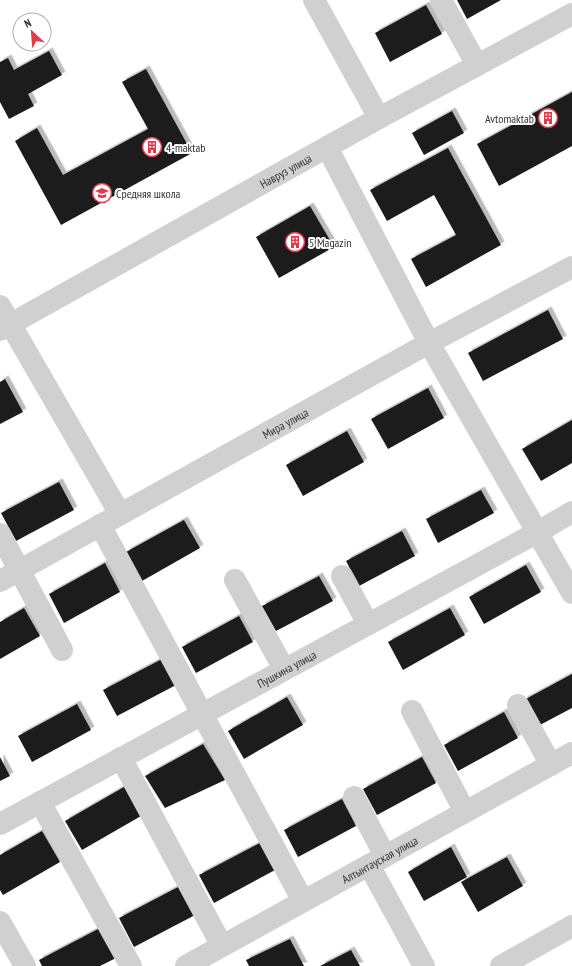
<svg xmlns="http://www.w3.org/2000/svg" width="572" height="966" viewBox="0 0 572 966" font-family="'PT Sans Narrow',sans-serif">
	<style>
		.building { fill: #1a1a1a; filter: url(#shadow) }
		.lines { fill: none; stroke-linecap: round; stroke-linejoin: round }
		.minor { stroke: #d0d0d0; stroke-width: 22 }
		.labels { text-anchor: middle; dominant-baseline: central; stroke-width: 4; stroke-linejoin: round; paint-order: stroke }
		.poi-label { font-size: 12px; fill: #333; stroke: #fff; text-anchor: start }
		.street-label { font-size: 12px; fill: #333; stroke: #fff }
	</style>
	<defs>
		<filter id="shadow"><feDropShadow dx="3.5" dy="-3.5" stdDeviation="0" flood-color="#0004"/></filter>
	</defs>
	<rect width="100%" height="100%" fill="#fff"/>
	<g class="building">
		<path d="M457 0H501L467 19Z"/>
		<path d="M426 5 442 34 390 62 375 33Z"/>
		<path d="M49 51 62 75 28 94 34 106 9 119 0 102V62L8 58 14 70Z"/>
		<path d="M146 69 192 153 61 225 15 141 37 128 63 175 148 129 122 82Z"/>
		<path d="M572 92V146L499 186 477 144Z"/>
		<path d="M452 111 464 133 424 155 412 133Z"/>
		<path d="M448 148 501 245 426 287 411 259 456 235 434 195 387 221 370 190Z"/>
		<path d="M310 206 334 247 279 278 256 237Z"/>
		<path d="M548 310 563 339 483 381 468 353Z"/>
		<path d="M5 379 23 412 0 424V382Z"/>
		<path d="M428 388 444 418 388 449 371 419Z"/>
		<path d="M572 420V463L541 481 522 449Z"/>
		<path d="M347 431 364 462 303 496 286 465Z"/>
		<path d="M59 482 74 510 16 541 1 513Z"/>
		<path d="M481 490 494 513 438 543 426 519Z"/>
		<path d="M184 520 200 548 142 581 126 552Z"/>
		<path d="M402 531 415 556 359 586 346 561Z"/>
		<path d="M105 563 120 592 64 623 49 594Z"/>
		<path d="M526 565 541 592 484 624 469 597Z"/>
		<path d="M319 576 333 601 276 631 262 606Z"/>
		<path d="M24 608 40 636 0 659V622Z"/>
		<path d="M450 608 465 635 403 670 388 642Z"/>
		<path d="M239 616 253 642 196 673 182 647Z"/>
		<path d="M162 659 176 685 117 716 103 690Z"/>
		<path d="M572 674V708L538 726 524 700Z"/>
		<path d="M287 697 303 725 244 759 228 731Z"/>
		<path d="M77 704 91 730 32 762 18 736Z"/>
		<path d="M504 712 518 738 458 771 444 745Z"/>
		<path d="M203 744 225 780 165 808 145 776Z"/>
		<path d="M0 757 10 776 0 781Z"/>
		<path d="M422 757 436 783 377 815 363 789Z"/>
		<path d="M124 787 141 816 82 850 65 821Z"/>
		<path d="M342 799 356 826 298 857 284 830Z"/>
		<path d="M42 831 60 862 3 895 0 890V855Z"/>
		<path d="M260 843 275 870 214 903 199 875Z"/>
		<path d="M451 847 467 877 424 901 408 872Z"/>
		<path d="M507 857 523 886 478 912 461 882Z"/>
		<path d="M182 885 197 914 134 947 119 918Z"/>
		<path d="M100 928 116 958 100 966H42L39 960Z"/>
		<path d="M290 939 304 966H249L246 960Z"/>
		<path d="M351 950 360 966H320Z"/>
	</g>
	<g class="lines">
		<g class="minor">
			<path d="M314 0 379 118"/>
			<path d="M441 0 477 65"/>
			<path d="M327 147 429 343 572 593"/>
			<path d="M0 306 120 514"/>
			<path id="s1" d="M0 330 379 118 572 14"/>
			<path d="M100 525 303 901"/>
			<path d="M0 534 62 650"/>
			<path d="M342 576 368 624"/>
			<path d="M235 580 284 669"/>
			<path id="s2" d="M0 581 429 343 572 267"/>
			<path d="M518 705 551 765"/>
			<path d="M412 711 465 812"/>
			<path d="M121 758 222 946"/>
			<path d="M354 797 385 856"/>
			<path d="M40 802 131 966"/>
			<path id="s3" d="M0 824 538 532 572 512"/>
			<path d="M369 865 424 966"/>
			<path d="M0 922 25 966"/>
			<path id="s4" d="M186 966 572 753"/>
			<path d="M501 966 572 926"/>
		</g>
	</g>
	<defs>
		<symbol id="building-ring" viewBox="-11 -11 22 22"><circle r="9.5" fill="#fff" stroke="#e63946" stroke-width="1.5"/><path d="M-4-6H4V6H1V3H-1V6H-4ZM-2.5-4.3h1.7v1.8h-1.7ZM.8-4.3h1.7v1.8H.8ZM-2.5-1h1.7V.8h-1.7ZM.8-1h1.7V.8H.8Z" fill="#e63946"/></symbol>
		<symbol id="school-ring" viewBox="-11 -11 22 22"><circle r="9.5" fill="#fff" stroke="#e63946" stroke-width="1.5"/><path d="M0-5L7-2L0 1L-7-2ZM-4 1L0 2.5L4 1V4Q0 6-4 4Z" fill="#e63946"/></symbol>
	</defs>
	<g fill-rule="evenodd">
		<use href="#building-ring" x="537" y="107" width="22" height="22"/>
		<use href="#building-ring" x="141" y="136" width="22" height="22"/>
		<use href="#school-ring" x="91" y="182" width="22" height="22"/>
		<use href="#building-ring" x="284" y="231" width="22" height="22"/>
	</g>
	<g class="labels">
		<g class="poi-label">
			<text x="534" y="118" text-anchor="end">Avtomaktab</text>
			<text x="166" y="147">4-maktab</text>
			<text x="116" y="193">Средняя школа</text>
			<text x="309" y="242">5 Magazin</text>
		</g>
		<g class="street-label">
			<text stroke="none"><textPath href="#s1" startOffset="327">Навруз улица</textPath></text>
			<text stroke="none"><textPath href="#s2" startOffset="326">Мира улица</textPath></text>
			<text stroke="none"><textPath href="#s3" startOffset="326">Пушкина улица</textPath></text>
			<text stroke="none"><textPath href="#s4" startOffset="221">Алтынтауская улица</textPath></text>
		</g>
	</g>
	<g transform="translate(32 32) rotate(334)"><circle r="19" fill="#ffffff" stroke="#adadad"/>
	<path d="M0-3L7 15L0 10L-7 15Z" fill="#e63946"/>
	<text y="-6" font-size="11" font-weight="bold" text-anchor="middle" fill="#333333">N</text>
	</g>
</svg>
